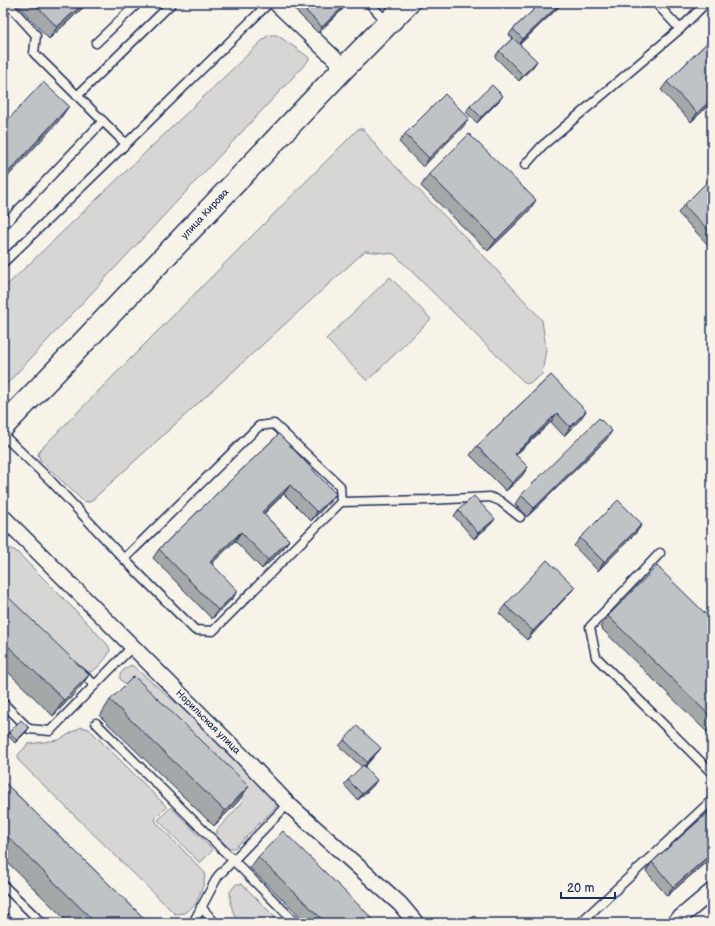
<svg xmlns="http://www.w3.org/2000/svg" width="715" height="926" viewBox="0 0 715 926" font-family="'Balsamiq Sans',sans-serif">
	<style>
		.green { fill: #d7d6d4; stroke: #798299 }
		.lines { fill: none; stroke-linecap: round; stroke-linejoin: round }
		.lane-casing { stroke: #1b2f5e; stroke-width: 11 }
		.street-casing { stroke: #1b2f5e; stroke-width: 18 }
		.primary-casing { stroke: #1b2f5e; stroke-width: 25 }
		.lane { stroke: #f7f3e8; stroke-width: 8 }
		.street { stroke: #f7f3e8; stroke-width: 15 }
		.primary { stroke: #f7f3e8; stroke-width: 22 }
		.wall { fill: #a5a8a9; stroke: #1b2f5e }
		.shaded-wall { fill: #86888a; stroke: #1b2f5e }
		.building { fill: #c0c3c5; stroke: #1b2f5e }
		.labels { text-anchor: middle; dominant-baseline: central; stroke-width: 4; stroke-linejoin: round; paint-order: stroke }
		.street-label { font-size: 10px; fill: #1b2f5e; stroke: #f7f3e8 }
	</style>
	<rect width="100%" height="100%" fill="#f7f3e8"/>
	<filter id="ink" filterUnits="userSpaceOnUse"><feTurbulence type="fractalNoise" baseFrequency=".025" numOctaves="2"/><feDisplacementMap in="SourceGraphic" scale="8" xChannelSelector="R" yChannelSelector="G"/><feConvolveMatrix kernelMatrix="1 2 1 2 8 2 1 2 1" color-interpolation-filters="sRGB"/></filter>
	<g filter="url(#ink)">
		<g class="green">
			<path d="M271 35H277L307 56 309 58 308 61 3 388V289L267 36Z"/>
			<path d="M358 129H363L383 154 482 254 542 320 546 349 542 374 532 382 526 384 394 254 365 251 90 502H87L83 501 40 460 38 454 40 450Z"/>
			<path d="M390 277 431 319 367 381 326 339Z"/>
			<path d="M3 548H8L16 551 74 609 108 645 110 650C109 656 96 671 90 672 87 673 87 672 84 670L3 596Z"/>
			<path d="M132 665 192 717 276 802 277 806 235 848H229L217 836V830L242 803 243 799 224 780 120 679C119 672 126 667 132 665Z"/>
			<path d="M81 727 89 729 166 806V808L155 819 156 822 205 873 204 883 196 904 184 913 175 914 19 761 18 755 28 744 59 740Z"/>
			<path d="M171 807 213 850 200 863 158 820Z"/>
			<path d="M236 884H242L281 923H240C232 914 230 903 230 892Z"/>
		</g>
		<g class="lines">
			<defs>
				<g id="lane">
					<path d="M7 3 36 35 34 53 126 144"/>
					<path d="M369 3 388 23"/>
					<path d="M656 3 680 29 706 3"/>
					<path d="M96 43 136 5V3"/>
					<path d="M77 96 172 3"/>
					<path d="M525 165 542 146 680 29"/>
					<path d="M3 226 103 121"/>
					<path d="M3 263 126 144 269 3"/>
					<path d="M3 435 50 480 124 559 195 630 213 631 341 502 429 500 490 497 500 501 520 517"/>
					<path d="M3 536 12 525"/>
					<path d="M660 553 590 627 596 657 712 773"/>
					<path d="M124 559 259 426 274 424 340 486 341 502"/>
					<path d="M79 671 95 685"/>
					<path d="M3 703 29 729 50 731 132 647"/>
					<path d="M96 723 296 923"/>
					<path d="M3 885 42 923"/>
					<path d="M201 907 215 923"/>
					<path d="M193 923 218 876 288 804"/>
					<path d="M580 923 712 800"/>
				</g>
				<g id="street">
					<path d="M276 3 333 57 344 68"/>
					<path d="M3 517 241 755 288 804 400 904 416 923"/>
					<path d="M674 923 712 891"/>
				</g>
				<path id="primary" d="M3 426 57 370 344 68 408 3"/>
			</defs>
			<use href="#lane" class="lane-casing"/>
			<use href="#street" class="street-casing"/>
			<use href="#primary" class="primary-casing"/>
			<use href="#lane" class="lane"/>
			<use href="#street" class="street"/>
			<use href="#primary" class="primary"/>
		</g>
		<g class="wall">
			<path d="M16 3H88L49 39Z"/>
			<path d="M295 3H346L343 9 318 33 292 7Z"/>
			<path d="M541 3H563L520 44 533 67 519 81 495 57 499 51 513 38 509 35 513 29Z"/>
			<path d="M712 38V102L691 122 661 90 667 82Z"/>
			<path d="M499 101 477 123 466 112 470 106Z"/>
			<path d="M463 127 423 167 399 142 405 134Z"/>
			<path d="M429 174 529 211 488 251 421 186Z"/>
			<path d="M712 177V249L678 213 684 205Z"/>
			<path d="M551 375 580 420 564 436 551 422 516 455 522 476 506 491 470 455 477 446Z"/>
			<path d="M279 434 336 494 330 502 311 521 284 494 264 514 289 540 283 549 262 569 235 541 212 563 232 599 212 619 153 558 159 549Z"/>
			<path d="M606 440 527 517 515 504 521 495Z"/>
			<path d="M458 510 495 519 490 525 474 539 454 516Z"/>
			<path d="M642 524 636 533 598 571 574 546 580 538Z"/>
			<path d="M575 587 568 595 527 640 499 613 505 605Z"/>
			<path d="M3 596 89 675 78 690 53 716 3 667Z"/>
			<path d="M608 616 712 620V737L600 627Z"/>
			<path d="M110 700 238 802 214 826 100 716Z"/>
			<path d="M27 731 15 743 7 735 9 732Z"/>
			<path d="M344 740 381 748 376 754 365 767 373 786 358 800 344 785 348 780 362 767 339 746Z"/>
			<path d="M3 781 149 923H69L3 858Z"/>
			<path d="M712 809V857L667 896 646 871 652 862Z"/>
			<path d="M258 857 377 923H307L250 868Z"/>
		</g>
		<g class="shaded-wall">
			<path d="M84 3H88L49 39 57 27Z"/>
			<path d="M347 3 343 9 318 33 322 27Z"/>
			<path d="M561 3H563L519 45 523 39Z"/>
			<path d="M537 61 533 67 519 81 523 75Z"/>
			<path d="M503 96 499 101 477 123 481 117Z"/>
			<path d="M712 99V102L691 122 697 113Z"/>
			<path d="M69 106 58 122 3 182V178Z"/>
			<path d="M469 118 463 127 423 167 429 158Z"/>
			<path d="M536 200 529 211 488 251 496 240Z"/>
			<path d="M586 411 580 420 564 436 570 427Z"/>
			<path d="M557 413 551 422 508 462 515 454Z"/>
			<path d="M612 431 606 440 527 517 534 508Z"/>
			<path d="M528 467 522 476 506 491 512 483Z"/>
			<path d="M290 485 284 494 256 521 262 512Z"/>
			<path d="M336 494 330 502 311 521 317 512Z"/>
			<path d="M495 519 490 525 474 539 478 533Z"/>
			<path d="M642 524 636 533 598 571 604 562Z"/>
			<path d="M241 532 235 541 204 571 210 562Z"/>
			<path d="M289 540 283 549 262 569 268 560Z"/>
			<path d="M575 587 568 595 527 640 533 631Z"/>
			<path d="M238 591 232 599 212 619 218 610Z"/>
			<path d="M89 675 78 690 53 716 64 700Z"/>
			<path d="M29 728 27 731 15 743 17 740Z"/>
			<path d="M381 748 376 754 363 768 367 762Z"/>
			<path d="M377 780 373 786 358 800 362 794Z"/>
			<path d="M249 786 238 802 214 826 225 811Z"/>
			<path d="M712 853V857L667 896 673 887Z"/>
		</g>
		<g class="building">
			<path d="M34 3H84L57 27Z"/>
			<path d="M298 3H347L322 27Z"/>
			<path d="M541 3H561L523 39 513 29Z"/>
			<path d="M513 38 537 61 523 75 499 51Z"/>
			<path d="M712 38V99L697 113 667 82Z"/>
			<path d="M43 82 69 106 3 178V125Z"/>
			<path d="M492 85 503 96 481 117 470 106Z"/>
			<path d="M445 94 469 118 429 158 405 134Z"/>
			<path d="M469 134 536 200 496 240 429 174Z"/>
			<path d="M712 177V234L684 205Z"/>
			<path d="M551 375 586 411 570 427 557 413 515 454 528 467 512 483 477 446Z"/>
			<path d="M599 418 612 431 534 508 521 495Z"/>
			<path d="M279 434 336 494 317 512 290 485 262 512 289 540 268 560 241 532 210 562 238 591 218 610 159 549Z"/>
			<path d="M474 496 495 519 478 533 458 510Z"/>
			<path d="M618 500 642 524 604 562 580 538Z"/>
			<path d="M547 560 575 587 533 631 505 605Z"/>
			<path d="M657 566 712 620V718L608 616Z"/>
			<path d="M5 594 89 675 64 700 3 641V596Z"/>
			<path d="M134 676 249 786 225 811 110 700Z"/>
			<path d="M21 720 29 728 17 740 9 732Z"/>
			<path d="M357 726 381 748 367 762 344 740Z"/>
			<path d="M363 765 377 780 362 794 348 780Z"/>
			<path d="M3 781 149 923H96L3 832Z"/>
			<path d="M712 809V853L673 887 652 862Z"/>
			<path d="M283 831 377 923H326L258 857Z"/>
			<path d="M3 909 17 923H3Z"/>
			<path d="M474 916 482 923H467Z"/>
		</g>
	</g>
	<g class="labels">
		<g class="street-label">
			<text transform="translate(205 214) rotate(-47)">улица Кирова</text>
			<text transform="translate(208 722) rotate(45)">Норильская улица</text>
		</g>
	</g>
	<rect width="715" height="926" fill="none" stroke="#f7f3e8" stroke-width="16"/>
	<rect x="8" y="8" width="699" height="910" fill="none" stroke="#1b2f5e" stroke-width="1.5" filter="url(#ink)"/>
	<path d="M561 892v6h54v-6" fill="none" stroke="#1b2f5e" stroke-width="2"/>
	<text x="567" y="892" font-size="12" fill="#1b2f5e" stroke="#f7f3e8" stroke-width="3" paint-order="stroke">20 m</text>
</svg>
